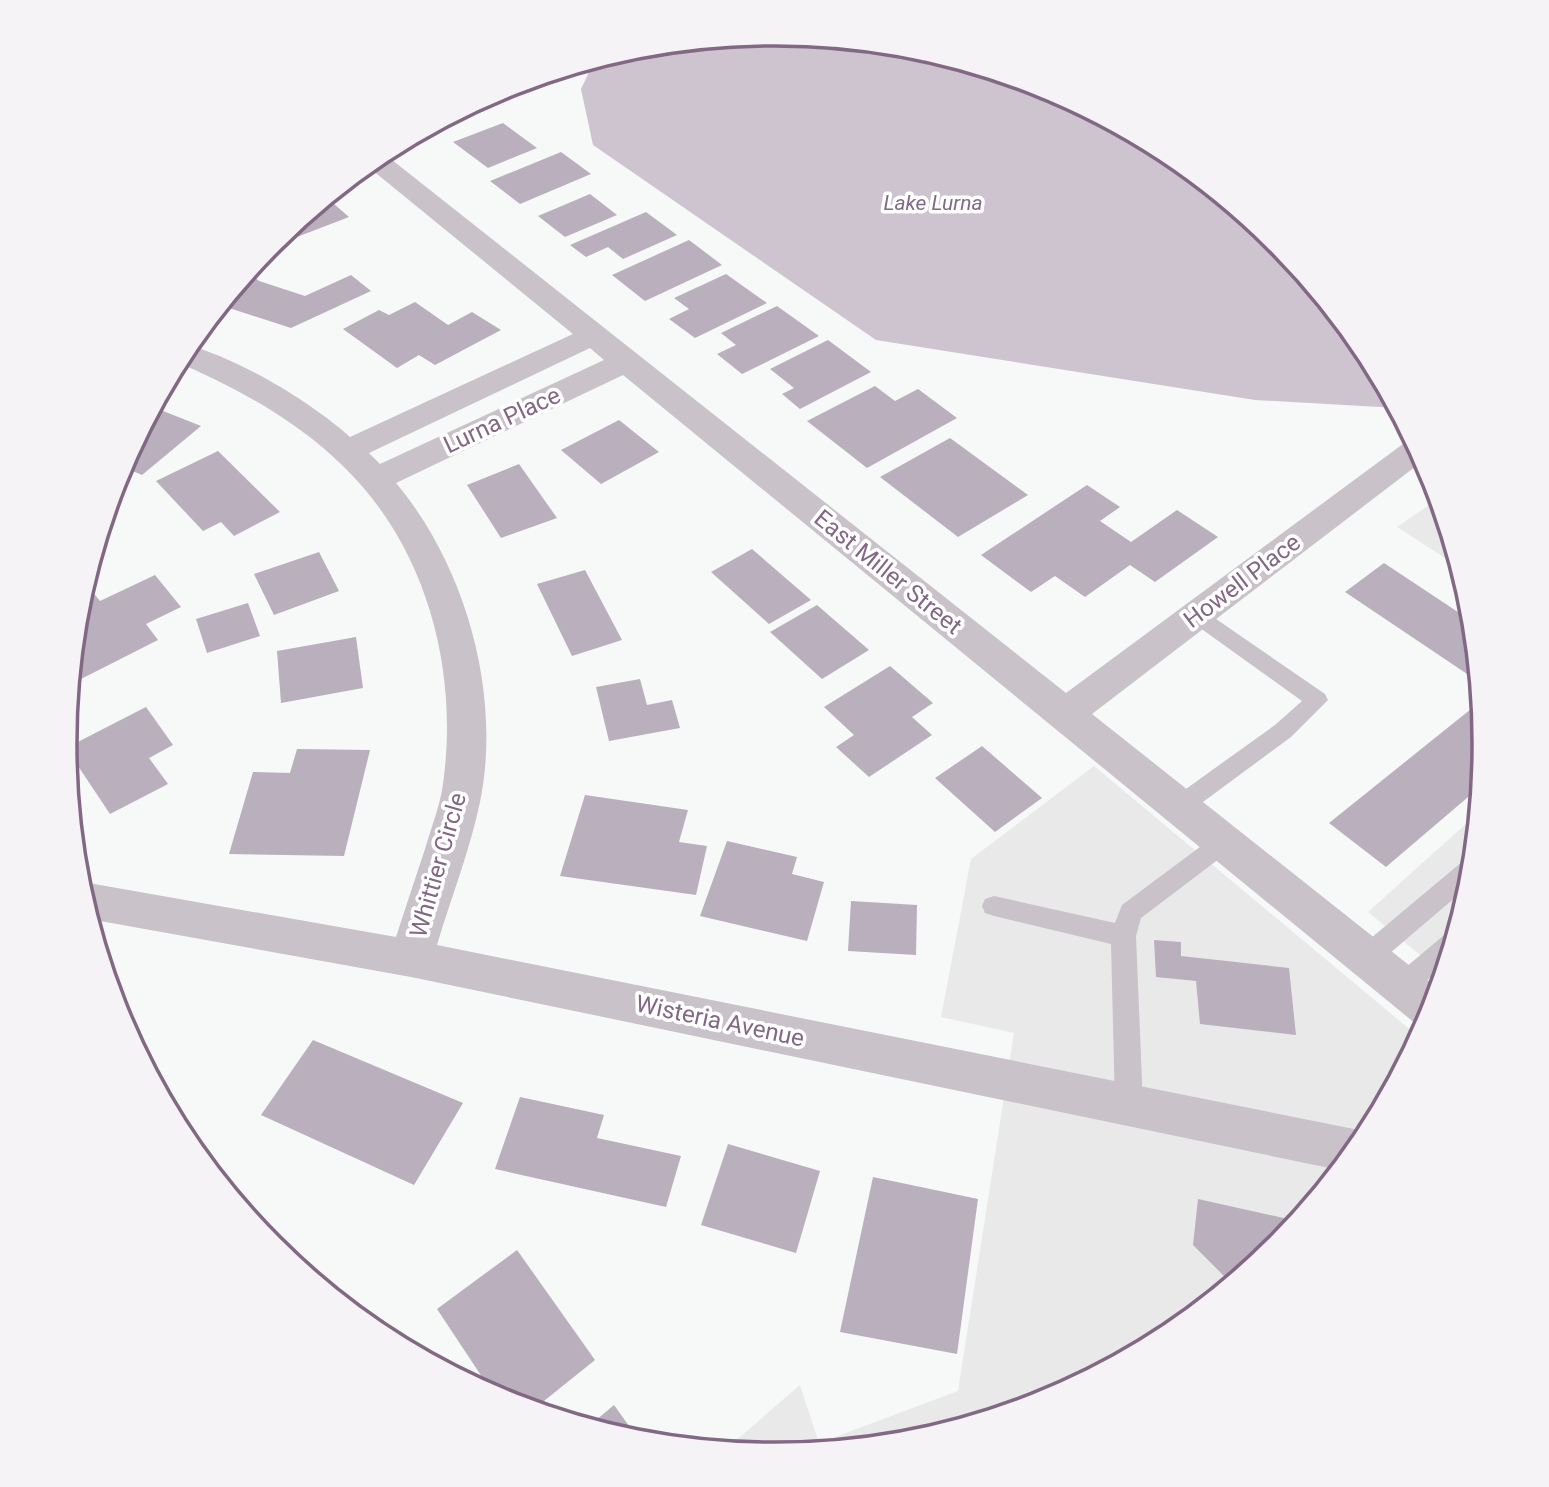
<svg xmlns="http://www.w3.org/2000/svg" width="1549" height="1487" viewBox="0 0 1549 1487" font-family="Roboto,sans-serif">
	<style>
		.built { fill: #e9e9ea }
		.water { fill: #cdc4d0 }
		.building { fill: #baafbc }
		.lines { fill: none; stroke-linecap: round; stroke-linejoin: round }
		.lane { fill: #c9c2c9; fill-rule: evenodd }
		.street { fill: #c9c2c9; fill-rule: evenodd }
		.labels { text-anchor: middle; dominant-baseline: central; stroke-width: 7; stroke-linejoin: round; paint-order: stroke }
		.far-water-label { font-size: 21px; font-style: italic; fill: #806989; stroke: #fff }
		.street-label { font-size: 24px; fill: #836886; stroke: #fff }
		.rim { fill: none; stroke: #836886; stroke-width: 3.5 }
	</style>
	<rect width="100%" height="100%" fill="#f6f9f7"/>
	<g class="built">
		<path d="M1439 498 1459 567 1397 527Z"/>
		<path d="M1094 766 1419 1037 1365 1138 1276 1246 1169 1334 1046 1400 913 1440 775 1454 726 1449 800 1385 819 1443 958 1391 1014 1033 941 1017 971 859Z"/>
		<path d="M1478 813 1471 882 1443 974 1368 912Z"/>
	</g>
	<path class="water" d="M775 33 913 47 1047 87 1169 153 1277 242 1365 349 1397 408 1255 400 876 340 593 145 581 89 591 68 599 58 636 47Z"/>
	<g class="building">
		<path d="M480 99 491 107 436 128 432 125Z"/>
		<path d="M503 123 537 148 488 168 453 142Z"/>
		<path d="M561 152 591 174 520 204 490 181Z"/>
		<path d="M590 194 617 215 565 237 538 216Z"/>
		<path d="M326 197 349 217 297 237 288 229Z"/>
		<path d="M646 212 677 235 623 259 608 247 586 257 570 245Z"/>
		<path d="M689 240 722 265 645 301 612 275Z"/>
		<path d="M248 271 259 281 305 296 351 275 371 291 291 328 220 305Z"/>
		<path d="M726 274 767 303 695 338 669 319 689 309 674 298Z"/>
		<path d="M415 302 448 325 472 312 501 330 435 365 419 355 397 368 343 329 379 310 389 315Z"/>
		<path d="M777 306 819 336 742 374 717 354 736 345 721 333Z"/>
		<path d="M828 340 871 372 800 409 782 394 794 388 770 369Z"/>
		<path d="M875 386 895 401 918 389 957 418 867 468 807 421Z"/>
		<path d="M153 407 201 426 142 475 121 466Z"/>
		<path d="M619 420 659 452 601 484 561 450Z"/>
		<path d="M950 438 1028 495 958 537 880 477Z"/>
		<path d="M218 451 280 512 234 536 221 522 203 531 156 481Z"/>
		<path d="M519 464 557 518 501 538 467 485Z"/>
		<path d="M1087 485 1120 507 1100 521 1131 542 1177 510 1218 537 1155 582 1130 565 1085 597 1055 576 1031 592 981 555Z"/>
		<path d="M752 549 811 600 769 624 711 572Z"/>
		<path d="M319 552 339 591 274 615 254 574Z"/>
		<path d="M1384 563 1473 622 1479 682 1345 592Z"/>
		<path d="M585 570 622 640 572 656 537 584Z"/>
		<path d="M155 575 181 607 146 624 158 640 77 681 71 673 78 605 83 587 87 585 100 601Z"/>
		<path d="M248 603 260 636 207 653 196 619Z"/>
		<path d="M817 605 869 650 822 679 770 632Z"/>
		<path d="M356 637 363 688 281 703 277 651Z"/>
		<path d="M890 666 933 703 912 717 932 735 869 777 836 747 854 735 824 707Z"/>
		<path d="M640 679 647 705 672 700 680 728 609 741 596 687Z"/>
		<path d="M1481 701 1485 744 1481 786 1386 867 1329 823Z"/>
		<path d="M146 707 173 745 149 758 168 784 110 814 66 748Z"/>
		<path d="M982 746 1042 798 995 832 935 778Z"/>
		<path d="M297 749 370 750 344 856 229 854 253 772 290 773Z"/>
		<path d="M585 795 688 810 679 842 707 846 696 895 560 876Z"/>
		<path d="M727 841 797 857 792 874 824 882 807 941 700 916Z"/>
		<path d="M851 901 917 905 916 955 848 951Z"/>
		<path d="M1154 940 1181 942V956L1289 968 1296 1035 1200 1024 1196 981 1156 977Z"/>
		<path d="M313 1040 463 1103 414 1185 261 1115Z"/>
		<path d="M520 1097 604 1115 597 1138 681 1156 666 1207 495 1169Z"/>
		<path d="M728 1144 820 1171 796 1253 701 1225Z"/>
		<path d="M873 1177 978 1199 957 1354 840 1332Z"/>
		<path d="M1198 1199 1297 1221 1276 1246 1231 1283 1193 1245Z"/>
		<path d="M517 1250 595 1360 534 1409 494 1395 437 1309Z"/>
		<path d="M614 1405 639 1440 589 1426Z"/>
	</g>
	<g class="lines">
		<g class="lane">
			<path d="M1196 607 1203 610 1325 694 1328 700 1291 737 1188 813 1180 815 1172 813 1168 806 1172 799 1275 725 1302 701 1189 620 1185 615 1189 610Z"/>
			<path d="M1224 832 1232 835 1236 842 1232 849 1141 918 1136 936 1143 1105 1139 1114 1129 1118 1119 1114 1115 1105 1111 944 994 916 985 913 982 906 985 899 994 896 1115 923 1122 905 1216 835Z"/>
			<path d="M1473 858 1471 884 1376 965 1367 968 1358 965 1354 957 1358 949 1463 861Z"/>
			<path d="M1452 933 1455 934 1446 964 1411 994 1402 997 1393 994 1389 986 1393 978 1443 936Z"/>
		</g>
		<path class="street" d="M382 152 1066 693 1407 441 1413 439 1424 460 1092 714 1439 989 1425 1027 1416 1024 623 375 396 483C466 566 502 695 480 802 470 850 451 898 437 945L1354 1129 1367 1134 1339 1170 411 977 89 919 79 884 83 882 396 937C406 906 416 876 426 846 432 825 440 806 443 784 459 670 427 547 343 466 296 420 237 388 177 362L187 345C238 358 311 402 350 437L573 334 366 165ZM590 348 604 360 380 464 369 453Z"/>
	</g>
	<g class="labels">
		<g class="far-water-label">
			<text x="933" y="203">Lake Lurna</text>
		</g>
		<g class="street-label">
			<text transform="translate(502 420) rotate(-25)">Lurna Place</text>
			<text transform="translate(888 572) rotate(39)">East Miller Street</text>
			<text transform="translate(1242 581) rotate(-37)">Howell Place</text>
			<text transform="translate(438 865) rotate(-74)">Whittier Circle</text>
			<text transform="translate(720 1021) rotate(12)">Wisteria Avenue</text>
		</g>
	</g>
	<path d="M0 0H1549V1487H0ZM774 46H775A697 697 0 0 1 1472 743V745A697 697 0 0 1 775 1442H774A697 697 0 0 1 77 745V743A697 697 0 0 1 774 46Z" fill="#f5f3f5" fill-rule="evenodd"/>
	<path class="rim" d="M774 46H775A697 697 0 0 1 1472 743V745A697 697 0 0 1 775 1442H774A697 697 0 0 1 77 745V743A697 697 0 0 1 774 46Z"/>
</svg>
